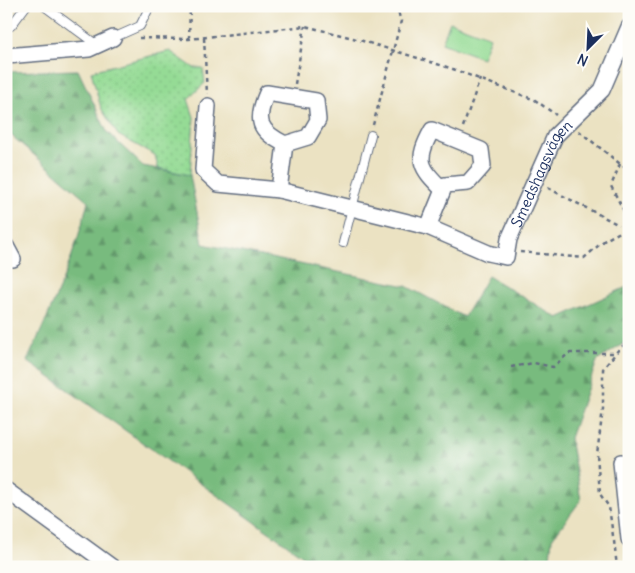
<svg xmlns="http://www.w3.org/2000/svg" width="635" height="573" viewBox="0 0 635 573" font-family="Delius,sans-serif">
	<style>
		.forest { fill: url(#forest-firs); stroke: #4a756e }
		.park { fill: url(#park-dots); stroke: #58857a }
		.pitch { fill: #95db95; stroke: #58857a }
		.lines { fill: none; stroke-linecap: round; stroke-linejoin: round }
		.service-casing { stroke: #646e81; stroke-width: 10 }
		.minor-casing { stroke: #646e81; stroke-width: 18 }
		.path { stroke: #646e81; stroke-width: 2.5; stroke-dasharray: 4 4; stroke-linecap: butt }
		.service { stroke: #fff; stroke-width: 8 }
		.minor { stroke: #fff; stroke-width: 15 }
		.labels { text-anchor: middle; dominant-baseline: central; stroke-width: 4; stroke-linejoin: round; paint-order: stroke }
		.street-label { font-size: 15px; fill: #1b2f5e; stroke: #fdfcf7 }
	</style>
	<defs>
		<pattern id="forest-firs" width="22" height="20" patternUnits="userSpaceOnUse" patternTransform="scale(1.25)"><rect width="22" height="20" fill="#78bb7e"/><path d="M5 1l3.5 6h-7zM16 11l3.5 6h-7z" fill="#62986a"/></pattern>
		<pattern id="park-dots" width="8" height="8" patternUnits="userSpaceOnUse" patternTransform="scale(1.25)"><rect width="8" height="8" fill="#95db95"/><path d="M2 2h.1M6 6h.1" fill="none" stroke="#80bc83" stroke-width="1.8" stroke-linecap="round"/></pattern>
	</defs>
	<rect width="100%" height="100%" fill="#fdfcf7"/>
	<filter id="ink" filterUnits="userSpaceOnUse"><feTurbulence type="fractalNoise" baseFrequency=".02" numOctaves="2"/><feDisplacementMap in="SourceGraphic" scale="10" xChannelSelector="R" yChannelSelector="G"/><feConvolveMatrix kernelMatrix="1 2 1 2 8 2 1 2 1" color-interpolation-filters="sRGB"/></filter>
	<filter id="wash" filterUnits="userSpaceOnUse"><feTurbulence type="fractalNoise" baseFrequency=".0096" numOctaves="4" result="noise"/><feDisplacementMap in="SourceGraphic" scale="20" xChannelSelector="R" yChannelSelector="G"/><feGaussianBlur stdDeviation="1.12" result="paint"/><feColorMatrix in="noise" values="0 0 0 0 0 0 0 0 0 0 0 0 0 0 0 0 0 1.4 0 .05"/><feComposite in="paint" operator="in"/></filter>
	<g filter="url(#wash)">
		<rect width="100%" height="100%" fill="#ebe2c2"/>
		<path class="forest" d="M78 70 107 132 143 166 190 175 203 244 406 286 464 317 488 276 558 318 629 286V340L597 361 570 438 581 500 552 539 549 567H311L310 561 27 361C51 310 75 257 88 201L6 131V72Z"/>
		<path class="park" d="M170 51 194 68H203L205 83 188 99 194 117 190 175 158 168 155 155 118 135 101 108 91 71Z"/>
		<path class="pitch" d="M450 22 490 37 482 58 442 43Z"/>
	</g>
	<g filter="url(#ink)">
		<g class="lines">
			<defs>
				<g id="service">
					<path d="M44 6 97 45"/>
					<path d="M6 22 11 26 26 6"/>
					<path d="M113 38 140 26 150 6"/>
					<path d="M343 243 371 135"/>
				</g>
				<g id="minor">
					<path d="M6 56 89 49 113 38"/>
					<path id="s1" d="M208 106 203 170 218 184 279 190 428 227 488 253 506 257 509 239 555 136 602 90 629 27"/>
					<path d="M279 190 285 144 308 137 318 120 316 101 267 93C255 120 258 131 285 144"/>
					<path d="M428 227 445 185 468 183 483 166 481 150 432 130C415 161 420 167 443 190"/>
					<path d="M6 246 13 259"/>
					<path d="M621 462 629 539"/>
					<path d="M6 490 112 567"/>
				</g>
			</defs>
			<use href="#service" class="service-casing"/>
			<use href="#minor" class="minor-casing"/>
			<g class="path">
				<path d="M139 38 189 39 305 26 353 38 450 68 535 100 556 115"/>
				<path d="M204 38 207 94"/>
				<path d="M189 39 190 6"/>
				<path d="M295 84 305 26"/>
				<path d="M373 125 401 21 396 6"/>
				<path d="M463 127 480 79"/>
				<path d="M579 131 629 171"/>
				<path d="M620 164 611 186 629 221"/>
				<path d="M548 188 619 225"/>
				<path d="M520 252 584 258 605 240 622 231"/>
				<path d="M511 367 534 363 553 367 569 353H615"/>
				<path d="M613 536 609 507 600 494 597 454 603 409V369L619 349 629 341"/>
				<path d="M614 541 617 567"/>
			</g>
			<use href="#service" class="service"/>
			<use href="#minor" class="minor"/>
		</g>
	</g>
	<g class="labels">
		<g class="street-label">
			<text stroke="none"><textPath href="#s1" startOffset="475">Smedshagsvägen</textPath></text>
		</g>
	</g>
	<rect width="635" height="573" fill="none" stroke="#fdfcf7" stroke-width="25"/>
	<g transform="translate(588 48) rotate(204)" stroke="#fdfcf7" stroke-width="4" paint-order="stroke">
	<path d="M0-4L9 19L0 12L-9 19Z" fill="#1b2f5e"/>
	<text y="-8" font-size="14" font-weight="bold" text-anchor="middle" fill="#1b2f5e">N</text>
	</g>
</svg>
